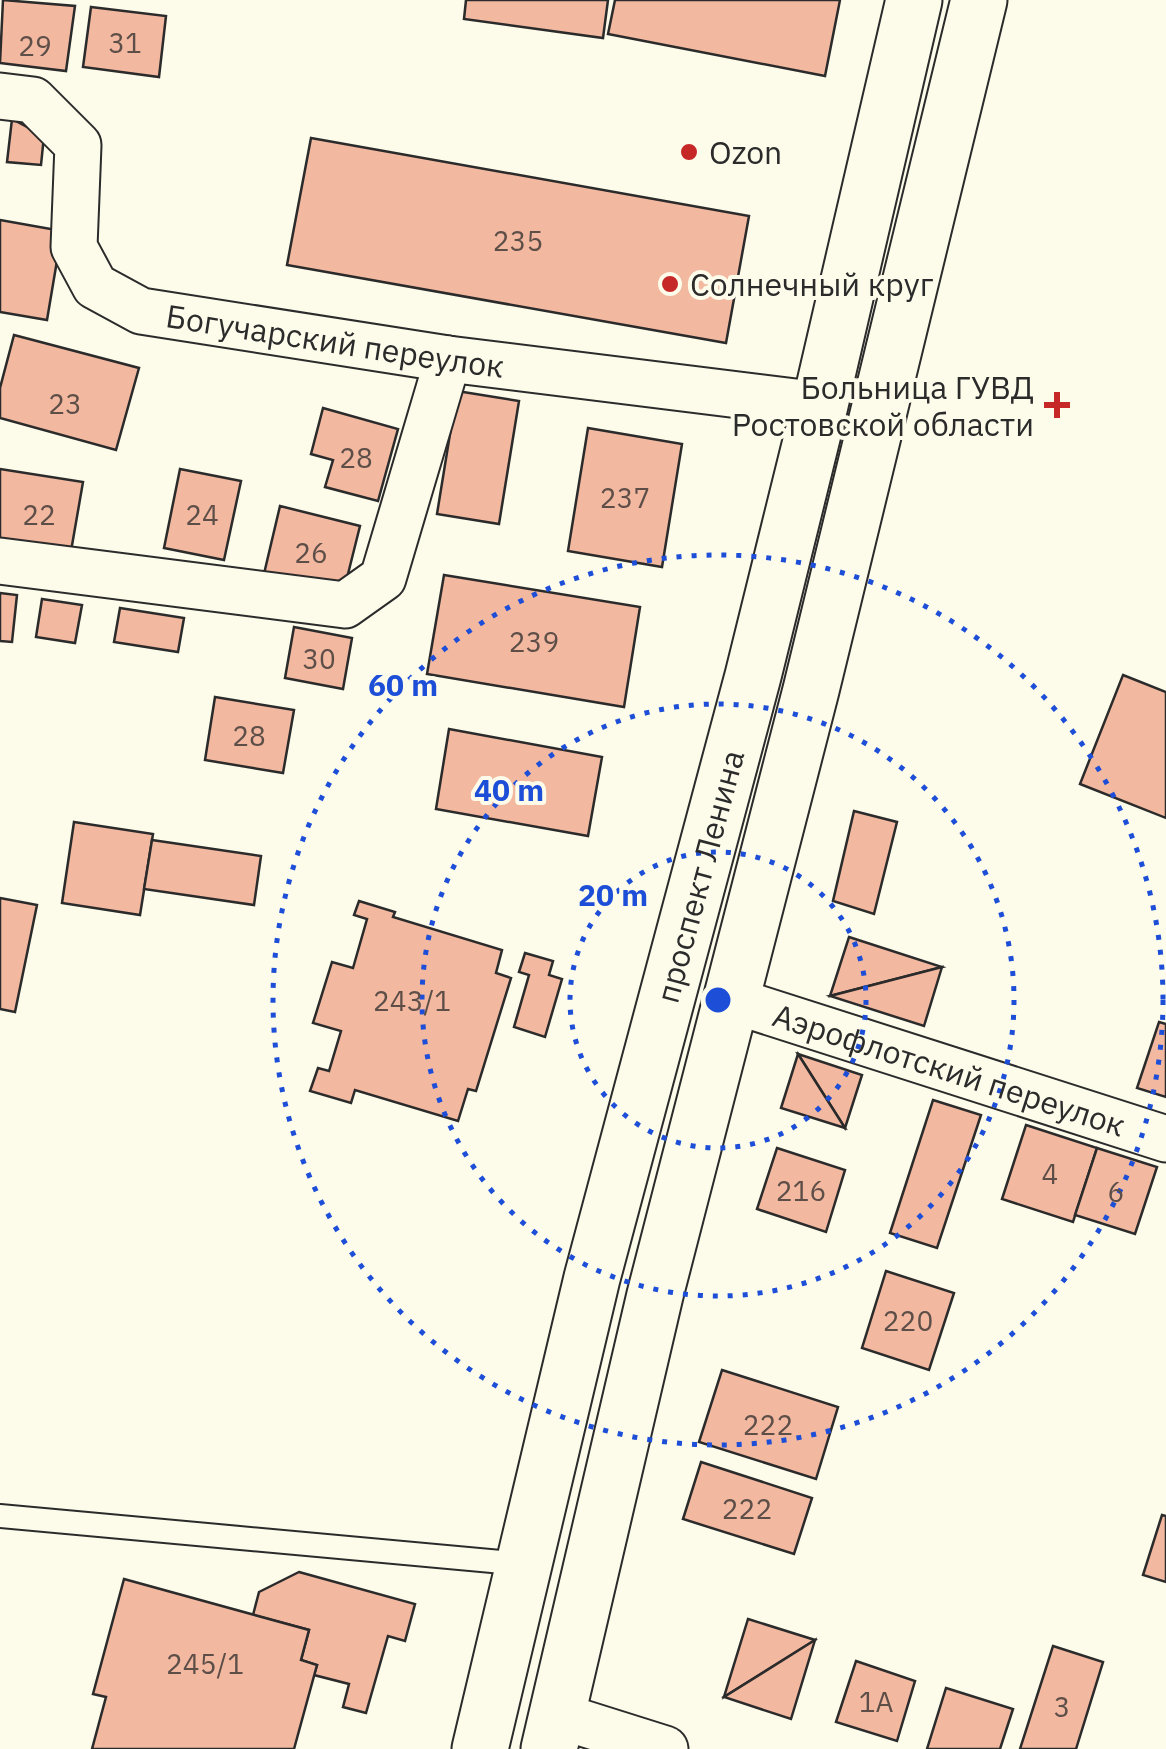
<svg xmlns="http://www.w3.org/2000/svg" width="1166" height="1749" viewBox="0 0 1166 1749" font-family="'IBM Plex Sans',sans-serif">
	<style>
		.building { fill: #f2b8a0; stroke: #2b2b2b; stroke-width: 2.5 }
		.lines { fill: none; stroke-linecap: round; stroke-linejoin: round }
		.lane-casing { stroke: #2b2b2b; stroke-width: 26 }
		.street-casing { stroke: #2b2b2b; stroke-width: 49 }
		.secondary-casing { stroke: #2b2b2b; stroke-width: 59 }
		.lane { stroke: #fdfbea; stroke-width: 22 }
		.street { stroke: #fdfbea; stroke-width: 45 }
		.secondary { stroke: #fdfbea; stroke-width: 55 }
		.ring { fill: none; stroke: #1d4ed8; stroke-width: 5; stroke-dasharray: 5 10 }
		.poi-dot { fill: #c62828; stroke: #fdfbea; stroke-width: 4 }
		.labels { text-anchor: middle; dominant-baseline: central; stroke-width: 8; stroke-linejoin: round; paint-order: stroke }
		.number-label { font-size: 28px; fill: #5d4e48 }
		.poi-label { font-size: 32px; fill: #2b2b2b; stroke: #fdfbea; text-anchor: start }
		.street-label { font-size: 32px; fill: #2b2b2b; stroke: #fdfbea }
		.centre { fill: #1d4ed8; stroke: #fdfbea; stroke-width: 5 }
		.ring-label { font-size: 30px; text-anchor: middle; font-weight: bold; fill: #1d4ed8; stroke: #fdfbea; stroke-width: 8; stroke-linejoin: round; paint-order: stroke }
	</style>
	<rect width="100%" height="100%" fill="#fdfbea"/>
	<g class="building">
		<path d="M3 0 75 6 66 71 0 63Z"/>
		<path d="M466 0H608L603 38 464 19Z"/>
		<path d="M615 0H840L825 76 608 34Z"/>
		<path d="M91 7 166 16 159 77 83 67Z"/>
		<path d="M12 119 44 136 41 165 7 162Z"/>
		<path d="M311 138 749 216 726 343 287 265Z"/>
		<path d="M0 220 62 231 47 320 0 312Z"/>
		<path d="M14 335 139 368 116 450 0 418V388Z"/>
		<path d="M457 391 519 401 499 524 437 514Z"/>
		<path d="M323 408 398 429 378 501 325 487 333 460 311 454Z"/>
		<path d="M588 428 682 444 662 567 568 551Z"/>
		<path d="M0 469 83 482 70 557 0 545Z"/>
		<path d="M180 469 241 481 224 560 164 548Z"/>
		<path d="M280 506 360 526 342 598 263 578Z"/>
		<path d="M444 575 640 607 624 707 427 674Z"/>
		<path d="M0 593 17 595 12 642 0 641Z"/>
		<path d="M42 599 82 605 75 643 36 637Z"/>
		<path d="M120 608 184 618 178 652 114 642Z"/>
		<path d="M294 627 352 638 343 689 285 678Z"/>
		<path d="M1123 675 1166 692V818L1080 784Z"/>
		<path d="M215 697 294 710 283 773 205 760Z"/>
		<path d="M449 729 602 757 588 836 436 809Z"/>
		<path d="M854 811 897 822 874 914 833 901Z"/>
		<path d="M74 822 153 834 140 915 62 903Z"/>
		<path d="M152 840 261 856 254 905 144 889Z"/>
		<path d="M0 898 37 905 15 1012 0 1009Z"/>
		<path d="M359 901 395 912 393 917 502 950 496 973 511 978 476 1091 468 1089 458 1121 355 1090 351 1103 310 1091 318 1068 329 1071 341 1031 313 1023 332 962 353 968 367 919 354 915Z"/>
		<path d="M849 937 942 967 830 996Z"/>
		<path d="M525 953 553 961 549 975 562 979 545 1037 514 1027 529 975 519 972Z"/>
		<path d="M942 967 924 1026 830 996Z"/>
		<path d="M1159 1022 1166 1024V1097L1137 1088Z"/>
		<path d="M798 1054 862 1075 845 1128Z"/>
		<path d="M798 1054 845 1128 781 1108Z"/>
		<path d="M933 1100 981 1115 937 1248 890 1233Z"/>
		<path d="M1026 1125 1097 1148 1073 1222 1002 1199Z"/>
		<path d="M777 1148 845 1170 826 1232 757 1209Z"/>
		<path d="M1097 1148 1157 1167 1135 1234 1075 1215Z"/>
		<path d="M886 1271 954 1293 929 1370 862 1348Z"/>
		<path d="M722 1370 838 1407 816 1479 699 1442Z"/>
		<path d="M701 1462 812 1498 794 1554 683 1519Z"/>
		<path d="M1162 1515 1166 1516V1582L1143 1575Z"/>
		<path d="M299 1572 415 1604 405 1641 388 1636 366 1713 343 1707 349 1684 314 1675 317 1665 301 1660 309 1630 253 1615 259 1592Z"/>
		<path d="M124 1579 309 1630 301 1660 317 1665 294 1749H92L106 1697 93 1694Z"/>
		<path d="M748 1619 815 1640 724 1697Z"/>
		<path d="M815 1640 791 1719 724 1697Z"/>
		<path d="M1053 1646 1103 1662 1076 1749H1020Z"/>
		<path d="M856 1661 915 1681 897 1741 836 1722Z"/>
		<path d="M946 1688 1013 1709 1000 1749H927Z"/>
	</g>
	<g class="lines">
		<defs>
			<path id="lane" d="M0 1516 524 1564"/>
			<g id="street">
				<path id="s1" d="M0 96 33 100 78 145 74 247 95 286 141 311 448 359 820 405"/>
				<path d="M0 561 345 605 383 578 448 359"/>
				<path id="s2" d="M732 1000 1166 1139"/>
				<path d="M557 1715 665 1749"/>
			</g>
			<g id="secondary">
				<path id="s3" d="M480 1749 592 1278 753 676 820 405 914 0"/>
				<path d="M549 1749 655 1295 811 690 979 0"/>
			</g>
		</defs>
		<use href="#lane" class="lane-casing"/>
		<use href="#street" class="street-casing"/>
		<use href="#secondary" class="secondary-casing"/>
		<use href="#lane" class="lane"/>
		<use href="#street" class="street"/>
		<use href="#secondary" class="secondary"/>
	</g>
	<g class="ring">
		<circle cx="718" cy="1000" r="148"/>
		<circle cx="718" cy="1000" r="296"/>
		<circle cx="718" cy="1000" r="445"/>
	</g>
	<g class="poi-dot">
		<circle cx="689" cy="152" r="10"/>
		<circle cx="670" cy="284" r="10"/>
		<path d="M1052 390h10v10h10v10h-10v10h-10v-10h-10v-10h10z"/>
	</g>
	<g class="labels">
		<g class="number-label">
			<text x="125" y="42">31</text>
			<text x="35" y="45">29</text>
			<text x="518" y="240">235</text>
			<text x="65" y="403">23</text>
			<text x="356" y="457">28</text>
			<text x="625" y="497">237</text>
			<text x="39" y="514">22</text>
			<text x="202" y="514">24</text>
			<text x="311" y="552">26</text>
			<text x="534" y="641">239</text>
			<text x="319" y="658">30</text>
			<text x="249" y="735">28</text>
			<text x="412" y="1000">243/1</text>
			<text x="1050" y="1173">4</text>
			<text x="801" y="1190">216</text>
			<text x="1116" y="1191">6</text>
			<text x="908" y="1320">220</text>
			<text x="768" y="1424">222</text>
			<text x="747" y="1508">222</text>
			<text x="205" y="1663">245/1</text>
			<text x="876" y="1701">1А</text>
			<text x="1062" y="1706">3</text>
		</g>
		<g class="poi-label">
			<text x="709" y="152">Ozon</text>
			<text x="690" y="284">Солнечный круг</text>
			<text x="1034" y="387" text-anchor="end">Больница ГУВД<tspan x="1034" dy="37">Ростовской области</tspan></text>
		</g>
		<g class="street-label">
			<text stroke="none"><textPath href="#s1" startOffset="492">Богучарский переулок</textPath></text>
			<text stroke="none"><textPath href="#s3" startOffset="900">проспект Ленина</textPath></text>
			<text stroke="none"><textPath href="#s2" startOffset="228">Аэрофлотский переулок</textPath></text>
		</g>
	</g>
	<circle cx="718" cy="1000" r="15" class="centre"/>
	<g class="ring-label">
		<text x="403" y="696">60 m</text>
		<text x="509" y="801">40 m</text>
		<text x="613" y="906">20 m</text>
	</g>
</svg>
